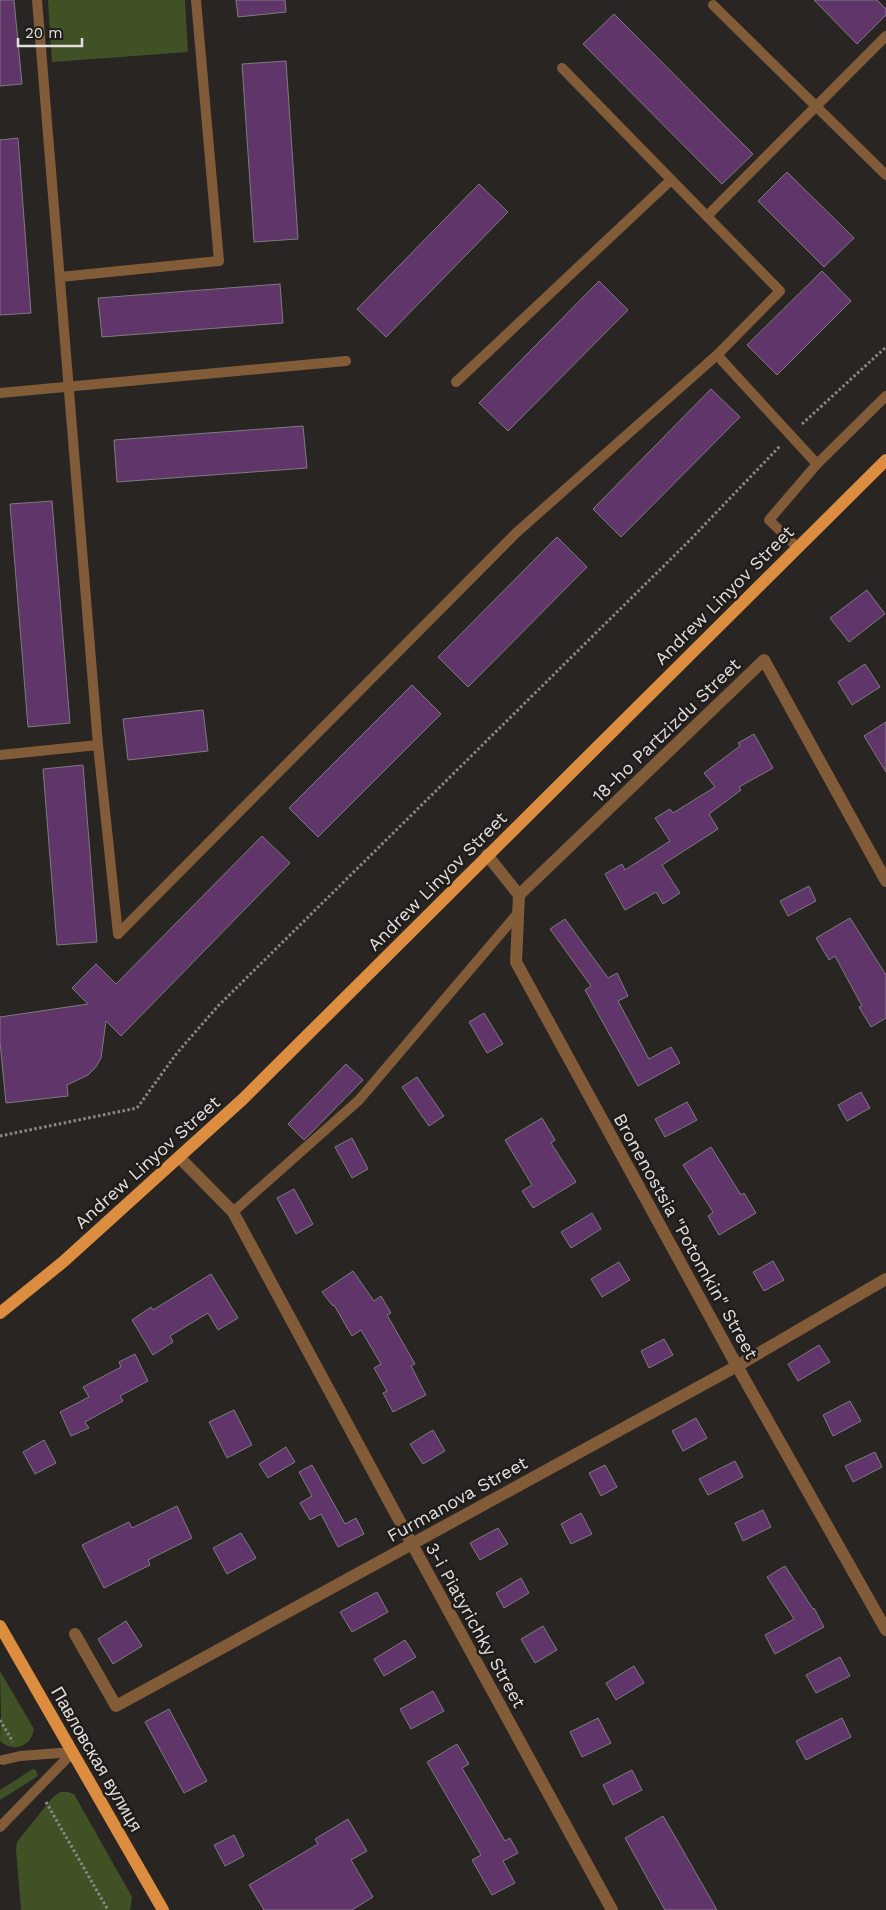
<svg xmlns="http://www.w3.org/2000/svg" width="886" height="1910" viewBox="0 0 886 1910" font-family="'Work Sans',sans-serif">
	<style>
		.green { fill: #405125 }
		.building { fill: #5f356a; stroke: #7e7b7f }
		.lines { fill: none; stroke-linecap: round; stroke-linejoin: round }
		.path { stroke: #8a8785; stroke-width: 3; stroke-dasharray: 2.5 2.5; stroke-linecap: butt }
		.service { stroke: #825b38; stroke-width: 10 }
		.minor { stroke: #825b38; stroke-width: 12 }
		.primary { stroke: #dd8d3f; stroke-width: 12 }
		.labels { text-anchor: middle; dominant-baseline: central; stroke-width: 5; stroke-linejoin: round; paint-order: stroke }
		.street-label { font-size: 18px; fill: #e1dfdd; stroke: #1f1c1a }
	</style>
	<rect width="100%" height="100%" fill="#292523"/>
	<g class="green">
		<path d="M48 0H185L188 52 52 62Z"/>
		<path d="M0 1671 34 1729C31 1747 13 1753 0 1741L1 1715Z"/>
		<path d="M33 1769 36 1770 38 1776 0 1800V1790Z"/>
		<path d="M60 1792H68L74 1794 132 1897 130 1910H21L16 1849 17 1842 53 1797Z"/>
	</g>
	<g class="building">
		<path d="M0 0H14L22 84 0 86Z"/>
		<path d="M236 0H285L286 12 238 17Z"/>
		<path d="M814 0H877L886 9V15L857 44Z"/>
		<path d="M614 14 753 154 722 184 583 44Z"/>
		<path d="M286 61 298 239 254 242 242 64Z"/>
		<path d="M18 138 31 313 0 315V140Z"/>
		<path d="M787 172 854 238 824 267 758 201Z"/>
		<path d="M479 184 508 212 386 337 357 309Z"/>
		<path d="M822 271 851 301 777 375 747 345Z"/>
		<path d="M599 281 628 310 508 431 479 403Z"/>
		<path d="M280 284 283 323 102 337 98 298Z"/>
		<path d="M711 389 740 417 621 537 593 509Z"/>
		<path d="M303 426 307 468 117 482 114 440Z"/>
		<path d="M52 501 70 723 28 727 10 504Z"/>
		<path d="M557 537 587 567 468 687 438 657Z"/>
		<path d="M867 590 885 614 849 642 830 618Z"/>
		<path d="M865 664 880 687 852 705 838 682Z"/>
		<path d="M412 685 441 714 318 837 289 808Z"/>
		<path d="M203 710 208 751 128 760 123 719Z"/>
		<path d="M886 722V772L864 736Z"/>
		<path d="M754 734 773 768 739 787 741 790 709 814 718 829 662 865 680 893 663 904 656 892 625 910 605 874 622 864 625 870 670 841 655 818 670 809 673 813 715 787 704 773 740 746 738 743Z"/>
		<path d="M83 765 97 942 57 945 43 769Z"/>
		<path d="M262 836 290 863 121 1036 106 1021 101 1058 96 1067 88 1075 67 1085 68 1096 6 1103 0 1042V1017L88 1004 72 988 96 964 116 984Z"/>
		<path d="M809 886 816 901 788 916 780 901Z"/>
		<path d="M850 918 886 975V1018L871 1027 859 1007 862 1006 835 956 829 960 816 938Z"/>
		<path d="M565 919 608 978 617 973 628 996 618 1001 649 1059 671 1047 680 1063 638 1086 585 990 591 986 550 929Z"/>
		<path d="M484 1013 503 1044 487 1053 469 1022Z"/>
		<path d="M346 1064 363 1080 304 1140 288 1124Z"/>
		<path d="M417 1077 444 1116 429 1126 402 1087Z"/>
		<path d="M861 1092 870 1108 847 1121 838 1105Z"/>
		<path d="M687 1102 697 1120 665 1137 655 1119Z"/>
		<path d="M542 1118 555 1140 551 1143 576 1182 533 1208 522 1191 532 1185 505 1140Z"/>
		<path d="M352 1138 368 1169 352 1178 335 1147Z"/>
		<path d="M711 1147 741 1195 744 1193 756 1213 719 1235 708 1216 713 1212 683 1165Z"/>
		<path d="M294 1189 313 1224 296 1234 277 1198Z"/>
		<path d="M592 1213 601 1229 571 1248 561 1232Z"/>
		<path d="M773 1261 784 1280 764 1291 753 1272Z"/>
		<path d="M619 1262 630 1280 602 1297 591 1279Z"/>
		<path d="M353 1271 374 1301 381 1296 391 1313 387 1315 415 1364 411 1366 426 1395 393 1412 383 1393 387 1391 374 1368 381 1364 361 1330 352 1336 334 1305 333 1306 322 1292Z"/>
		<path d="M211 1274 238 1318 218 1330 208 1313 170 1336 173 1342 153 1355 132 1320 151 1307 153 1310Z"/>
		<path d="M664 1339 673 1355 649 1368 641 1351Z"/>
		<path d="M819 1345 830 1362 798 1381 788 1364Z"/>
		<path d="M135 1354 148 1381 120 1396 123 1401 85 1422 89 1428 71 1436 60 1412 89 1397 83 1387 121 1367 119 1362Z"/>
		<path d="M850 1401 861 1421 833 1436 823 1415Z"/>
		<path d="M234 1410 252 1445 227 1458 209 1422Z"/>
		<path d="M696 1418 707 1438 683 1451 672 1431Z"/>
		<path d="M433 1430 445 1451 423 1464 410 1444Z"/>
		<path d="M44 1440 56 1463 35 1474 23 1452Z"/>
		<path d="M286 1447 295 1462 268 1478 259 1464Z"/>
		<path d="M875 1452 882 1467 853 1482 845 1466Z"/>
		<path d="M735 1461 743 1477 708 1495 699 1479Z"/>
		<path d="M312 1465 345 1524 356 1518 364 1534 338 1547 321 1514 310 1520 300 1503 312 1496 299 1472Z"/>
		<path d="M605 1465 617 1487 601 1496 589 1473Z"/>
		<path d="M177 1506 192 1538 148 1560 150 1565 104 1588 82 1545 129 1522 132 1528Z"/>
		<path d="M763 1510 771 1527 743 1541 735 1523Z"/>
		<path d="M581 1513 592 1534 571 1544 561 1524Z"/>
		<path d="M498 1528 508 1544 480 1560 470 1543Z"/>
		<path d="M241 1533 256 1558 227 1574 213 1548Z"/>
		<path d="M785 1566 813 1609 814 1608 824 1627 775 1654 765 1635 794 1619 767 1577Z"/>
		<path d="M521 1578 529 1593 504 1608 496 1593Z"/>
		<path d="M377 1592 388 1612 352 1632 340 1612Z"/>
		<path d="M126 1621 142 1646 113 1664 98 1639Z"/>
		<path d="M543 1626 557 1650 535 1663 521 1639Z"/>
		<path d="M405 1640 416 1657 384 1676 374 1659Z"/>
		<path d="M840 1657 850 1676 816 1693 806 1675Z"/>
		<path d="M634 1666 644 1683 616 1700 606 1683Z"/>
		<path d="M433 1691 444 1711 411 1729 400 1709Z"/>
		<path d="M169 1709 207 1781 184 1793 145 1722Z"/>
		<path d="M598 1718 611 1743 582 1757 570 1732Z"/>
		<path d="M842 1718 851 1737 806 1760 796 1741Z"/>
		<path d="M457 1744 469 1764 462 1768 505 1841 510 1838 518 1853 503 1861 515 1883 492 1895 472 1860 481 1855 427 1762Z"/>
		<path d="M632 1770 642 1790 613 1805 603 1785Z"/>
		<path d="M663 1816 681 1847 717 1910H665L625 1838Z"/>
		<path d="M348 1819 367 1851 351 1860 373 1897 352 1910H264L249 1885 318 1844 315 1839Z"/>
		<path d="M234 1835 244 1856 225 1866 214 1845Z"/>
	</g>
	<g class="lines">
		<g class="path">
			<path d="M802 424 886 347"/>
			<path d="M0 1136 137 1108 177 1053 218 1006 687 543 780 446"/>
			<path d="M0 1720 13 1742"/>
			<path d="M46 1802 108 1910"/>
		</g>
		<g class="service">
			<path d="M37 0 98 745 118 934"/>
			<path d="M713 5 886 175"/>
			<path d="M707 216 886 36"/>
			<path d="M60 277 219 261 196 0"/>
			<path d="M717 355 817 464"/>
			<path d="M456 382 671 180"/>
			<path d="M0 393 346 361"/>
			<path d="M797 547 769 520 817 464 886 396"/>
			<path d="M0 755 98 745"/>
			<path d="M118 934 516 533 717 355 780 291 562 68"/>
			<path d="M233 1212 359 1100 518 913"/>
			<path d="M3 1760 20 1756 73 1752"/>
			<path d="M0 1827 73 1752"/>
		</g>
		<g class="minor">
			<path d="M487 855 519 895 516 962 737 1366 886 1630"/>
			<path d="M519 895 764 660 886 881"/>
			<path d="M179 1157 233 1212 412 1544 612 1910"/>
			<path d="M75 1634 116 1706 737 1366 886 1279"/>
		</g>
		<g class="primary">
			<path d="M0 1313 63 1262 243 1099 886 460"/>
			<path d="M0 1626 163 1910"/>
		</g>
	</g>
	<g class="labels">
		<g class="street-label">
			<text transform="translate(724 595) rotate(-45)">Andrew Linyov Street</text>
			<text transform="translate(666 730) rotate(-44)">18-ho Partzizdu Street</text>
			<text transform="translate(437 881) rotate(-45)">Andrew Linyov Street</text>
			<text transform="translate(147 1162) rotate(-42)">Andrew Linyov Street</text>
			<text transform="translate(686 1236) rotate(61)">Bronenostsia "Potomkin" Street</text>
			<text transform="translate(457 1499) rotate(-29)">Furmanova Street</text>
			<text transform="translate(476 1625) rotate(61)">3-i Piatyrichky Street</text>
			<text transform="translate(97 1759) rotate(60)">Павловская вулиця</text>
		</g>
	</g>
	<path d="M18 38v8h64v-8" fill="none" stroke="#e1dfdd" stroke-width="2.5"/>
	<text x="25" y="38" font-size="15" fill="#e1dfdd" stroke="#1f1c1a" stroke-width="4" paint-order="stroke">20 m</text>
</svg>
